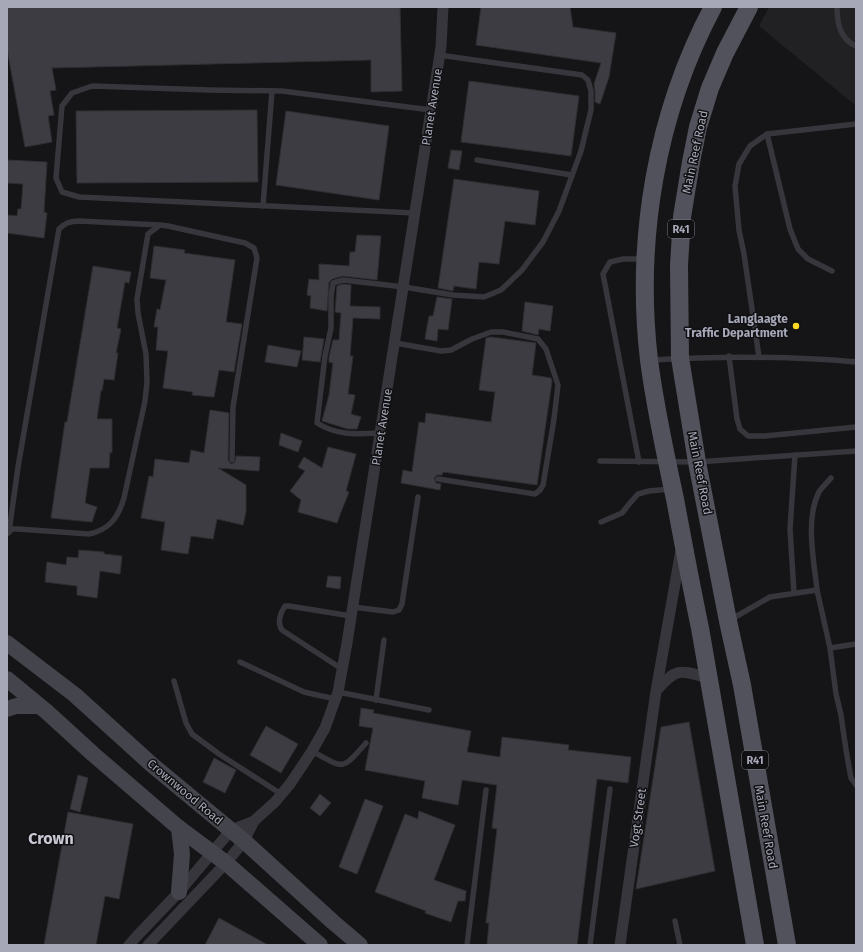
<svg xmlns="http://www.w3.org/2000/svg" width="863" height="952" viewBox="0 0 863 952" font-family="'Fira Sans',sans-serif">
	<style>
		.built { fill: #212124 }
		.building { fill: #3c3c42; stroke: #2f2f33 }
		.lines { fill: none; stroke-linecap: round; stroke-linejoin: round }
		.service { stroke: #36363c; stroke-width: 5.5 }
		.minor { stroke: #36363c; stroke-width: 11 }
		.secondary { stroke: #43444c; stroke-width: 16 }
		.primary { stroke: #51525b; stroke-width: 18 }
		.poi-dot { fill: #ffdb25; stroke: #101012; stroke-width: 1.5 }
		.labels { text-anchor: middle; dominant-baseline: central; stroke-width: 3; stroke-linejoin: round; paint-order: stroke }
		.shield { fill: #101012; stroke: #797a86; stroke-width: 1 }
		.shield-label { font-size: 11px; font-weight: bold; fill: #a6a8b8 }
		.street-label { font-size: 12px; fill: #a6a8b8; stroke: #101012 }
		.poi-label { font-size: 12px; font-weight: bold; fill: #a6a8b8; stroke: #101012; text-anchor: end }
		.district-label { font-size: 16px; font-weight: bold; fill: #c7c8d4; stroke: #101012 }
	</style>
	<rect width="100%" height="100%" fill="#151517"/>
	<path class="built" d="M769 7H856V106L759 26Z"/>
	<g class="building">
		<path d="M7 7H400L402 91 371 92V60L52 68 56 90 50 91 54 115 48 116 52 142 25 147 7 49Z"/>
		<path d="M481 7H570L573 27 616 33 609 77 600 104 595 102V91L594 84 601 63 476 45Z"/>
		<path d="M469 81 579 96 571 156 461 142Z"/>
		<path d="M257 110 258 182 77 183 76 111Z"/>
		<path d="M286 111 389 126 379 200 276 185Z"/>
		<path d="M451 150 462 151 459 170 448 168Z"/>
		<path d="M7 160 47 162 44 212 47 213 44 238 7 233V215L17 216 18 209H21L23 184 7 183Z"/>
		<path d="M454 179 539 191 535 225 505 221 499 264 479 262 476 289 454 286 453 291 438 288Z"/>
		<path d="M357 235 381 236 377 280 343 276 332 279 329 282 327 311 310 308 311 296 307 295 309 279 319 280V264L349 266 350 252H355Z"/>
		<path d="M154 246 185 250 184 253 235 260 226 322 242 324 234 372 219 370 214 397 192 395 193 392 163 388 168 351 156 350 158 327H154L157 309 160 310 166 280 150 278Z"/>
		<path d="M93 266 131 272 129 283 125 282 117 328 121 329 116 353H118L114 380 104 379 102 391 101 390 97 419H112V453L110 452 109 468H90L85 503 97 507 92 522 51 518 65 422H67Z"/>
		<path d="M343 284 351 285 350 306 380 307V319L353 318 350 356H353L348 394 355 395 351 414 361 417 357 429H348L322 421 329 395 333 363 329 362V357L333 340H339L341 313 335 312 337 286Z"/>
		<path d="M437 297 452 299 448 330 438 329 437 341 425 339 429 316H433Z"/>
		<path d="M525 302 553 306 550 331 539 329 538 335 522 331Z"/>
		<path d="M304 337 324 339 320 362 302 360Z"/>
		<path d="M491 337 536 343 532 375 551 378 552 381 537 485 443 472 442 475H437L434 478 436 483 441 484 440 490 401 483 403 470 412 472 419 422 425 423 426 413 491 422 495 392 479 390 486 338Z"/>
		<path d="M268 345 301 351 297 367 265 362Z"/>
		<path d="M210 410 229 413 228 460 230 463 232 464 235 462 236 456 260 457 259 471 218 468 246 485V512L243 525 217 519 213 539 191 536 188 554 161 550 165 522 141 518 149 476 153 477 155 459 189 463 191 450 204 453Z"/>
		<path d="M281 433 302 441 298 452 279 445Z"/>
		<path d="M328 447 356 454 346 491 349 492 341 512 337 523 298 512 301 500 290 491 305 471 298 467 304 457 322 468Z"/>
		<path d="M79 550 104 552V554L122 556 120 574 100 571 97 598 77 595V586L45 582 47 562 66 565 67 557 78 558Z"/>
		<path d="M328 576 341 577 340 589 326 587Z"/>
		<path d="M361 708 374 710 373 713 471 731 467 752 500 757 502 737 569 745 568 750 631 757 628 783 597 779 577 945H487L489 923H486L497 829 492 828 497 785 462 780 458 805 422 798 425 781 365 770 373 728 359 726Z"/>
		<path d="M689 722 715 871 636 889 661 727Z"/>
		<path d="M266 726 298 744 281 773 250 755Z"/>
		<path d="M214 758 236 770 225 793 203 782Z"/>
		<path d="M78 775 88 778 80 812 70 809Z"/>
		<path d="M320 794 331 803 320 816 310 808Z"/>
		<path d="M365 799 383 806 357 874 339 867Z"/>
		<path d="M419 811 455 825 434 880 466 891 465 901H458L451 922 425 913 426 911 375 892 405 814 418 819Z"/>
		<path d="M68 812 133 824 119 899 105 896 96 945H44Z"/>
		<path d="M219 918 268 945H205Z"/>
	</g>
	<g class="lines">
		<g class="service">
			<path d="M837 7C837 23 840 39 856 46"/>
			<path d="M767 134 790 229 798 249 808 259 832 271"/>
			<path d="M477 160 572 175"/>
			<path d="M263 206 272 91"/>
			<path d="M415 213 79 197 62 192 56 178 62 106 72 93 92 86 209 90 282 91 431 110"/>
			<path d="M395 343 441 351 451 350 472 339 491 332H503L538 339 546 349 558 385 554 419 543 485 540 490 535 494 438 479"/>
			<path d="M729 356 737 419 740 429 748 436H765L856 427"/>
			<path d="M759 357 744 254 739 230 735 186 739 164 750 146 767 134 856 124"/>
			<path d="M652 360C720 356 788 356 856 362"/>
			<path d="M381 433C356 434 338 436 317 423L325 356 331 328V297L333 283 343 280 404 287 453 295 484 297 501 290 522 270 543 242 559 211 581 151 591 110V91L588 80 582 75 439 55"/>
			<path d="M600 461 697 462 856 451"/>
			<path d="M639 462 603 274 610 262 623 259H643"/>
			<path d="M601 522 622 513 630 503 638 494 649 491 670 489"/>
			<path d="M9 532 18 467 59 229C65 223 70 221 79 221L159 225"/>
			<path d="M7 534 12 529H18L89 534C109 530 118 518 124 498L145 401 147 382 146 354 138 313 137 299 148 234 160 225 168 226 245 243 254 248 257 258 233 407 232 460"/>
			<path d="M817 590C814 561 805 519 819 492 822 487 827 483 831 478"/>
			<path d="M794 593 790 529 795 455"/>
			<path d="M353 607 393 612 399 610 402 604 418 497"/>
			<path d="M730 620 770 597 817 590 830 648 836 694 841 715 846 750 851 778 856 785"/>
			<path d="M830 648 856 644"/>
			<path d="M240 662 304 692 335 699"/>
			<path d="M342 669 282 630C277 623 280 613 285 606H289L351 616"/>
			<path d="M174 681 186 723 192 734 219 754 281 794"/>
			<path d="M338 692 429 710"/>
			<path d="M376 700 384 640"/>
			<path d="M312 751C345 769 341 771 366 743"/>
			<path d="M675 921 680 945"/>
			<path d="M467 945 486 790"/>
			<path d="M590 945 610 789"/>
		</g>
		<g class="minor">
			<path d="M657 690C677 667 680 670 708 678"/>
			<path d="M129 945 136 937 179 892 231 830 254 821 275 802 290 784 312 751 325 728 338 692 347 643 431 110 441 47 443 7"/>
			<path d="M148 945 226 863 244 841 254 821"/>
			<path d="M620 945 656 691 681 550"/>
		</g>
		<g class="secondary">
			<path d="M7 643 75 695 151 764 244 841 333 922 360 945"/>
			<path d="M7 679 47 712 93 754 179 828 226 863 320 945"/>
			<path d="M7 709 16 706H39"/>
			<path d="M179 828 182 854 179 892"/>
		</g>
		<g class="primary">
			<path d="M713 7C656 114 635 240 649 360 655 407 665 453 675 499 683 542 691 585 700 628L755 945"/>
			<path d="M749 7 725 53 710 88 698 127 691 162 682 217 679 265 680 358 697 462 728 621 742 685 787 945"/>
		</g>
	</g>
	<circle class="poi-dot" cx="796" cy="326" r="4"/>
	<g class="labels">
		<g class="shield">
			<rect x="668" y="220" width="26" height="18" rx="3"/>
			<rect x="742" y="751" width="26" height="18" rx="3"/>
		</g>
		<g class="shield-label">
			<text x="681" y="229">R41</text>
			<text x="755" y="760">R41</text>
		</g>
		<g class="street-label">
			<text transform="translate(432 107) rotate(-81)">Planet Avenue</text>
			<text transform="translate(695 152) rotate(-78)">Main Reef Road</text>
			<text transform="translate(382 427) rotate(-81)">Planet Avenue</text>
			<text transform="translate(700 473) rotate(79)">Main Reef Road</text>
			<text transform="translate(185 792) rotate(40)">Crownwood Road</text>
			<text transform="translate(638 818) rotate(-82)">Vogt Street</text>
			<text transform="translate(766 827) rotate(80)">Main Reef Road</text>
		</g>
		<g class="poi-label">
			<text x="788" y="319">Langlaagte<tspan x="788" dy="14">Traffic Department</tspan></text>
		</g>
		<g class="district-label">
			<text x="51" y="838">Crown</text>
		</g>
	</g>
	<rect width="863" height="952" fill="none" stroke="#a6a8b8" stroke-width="16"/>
</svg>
